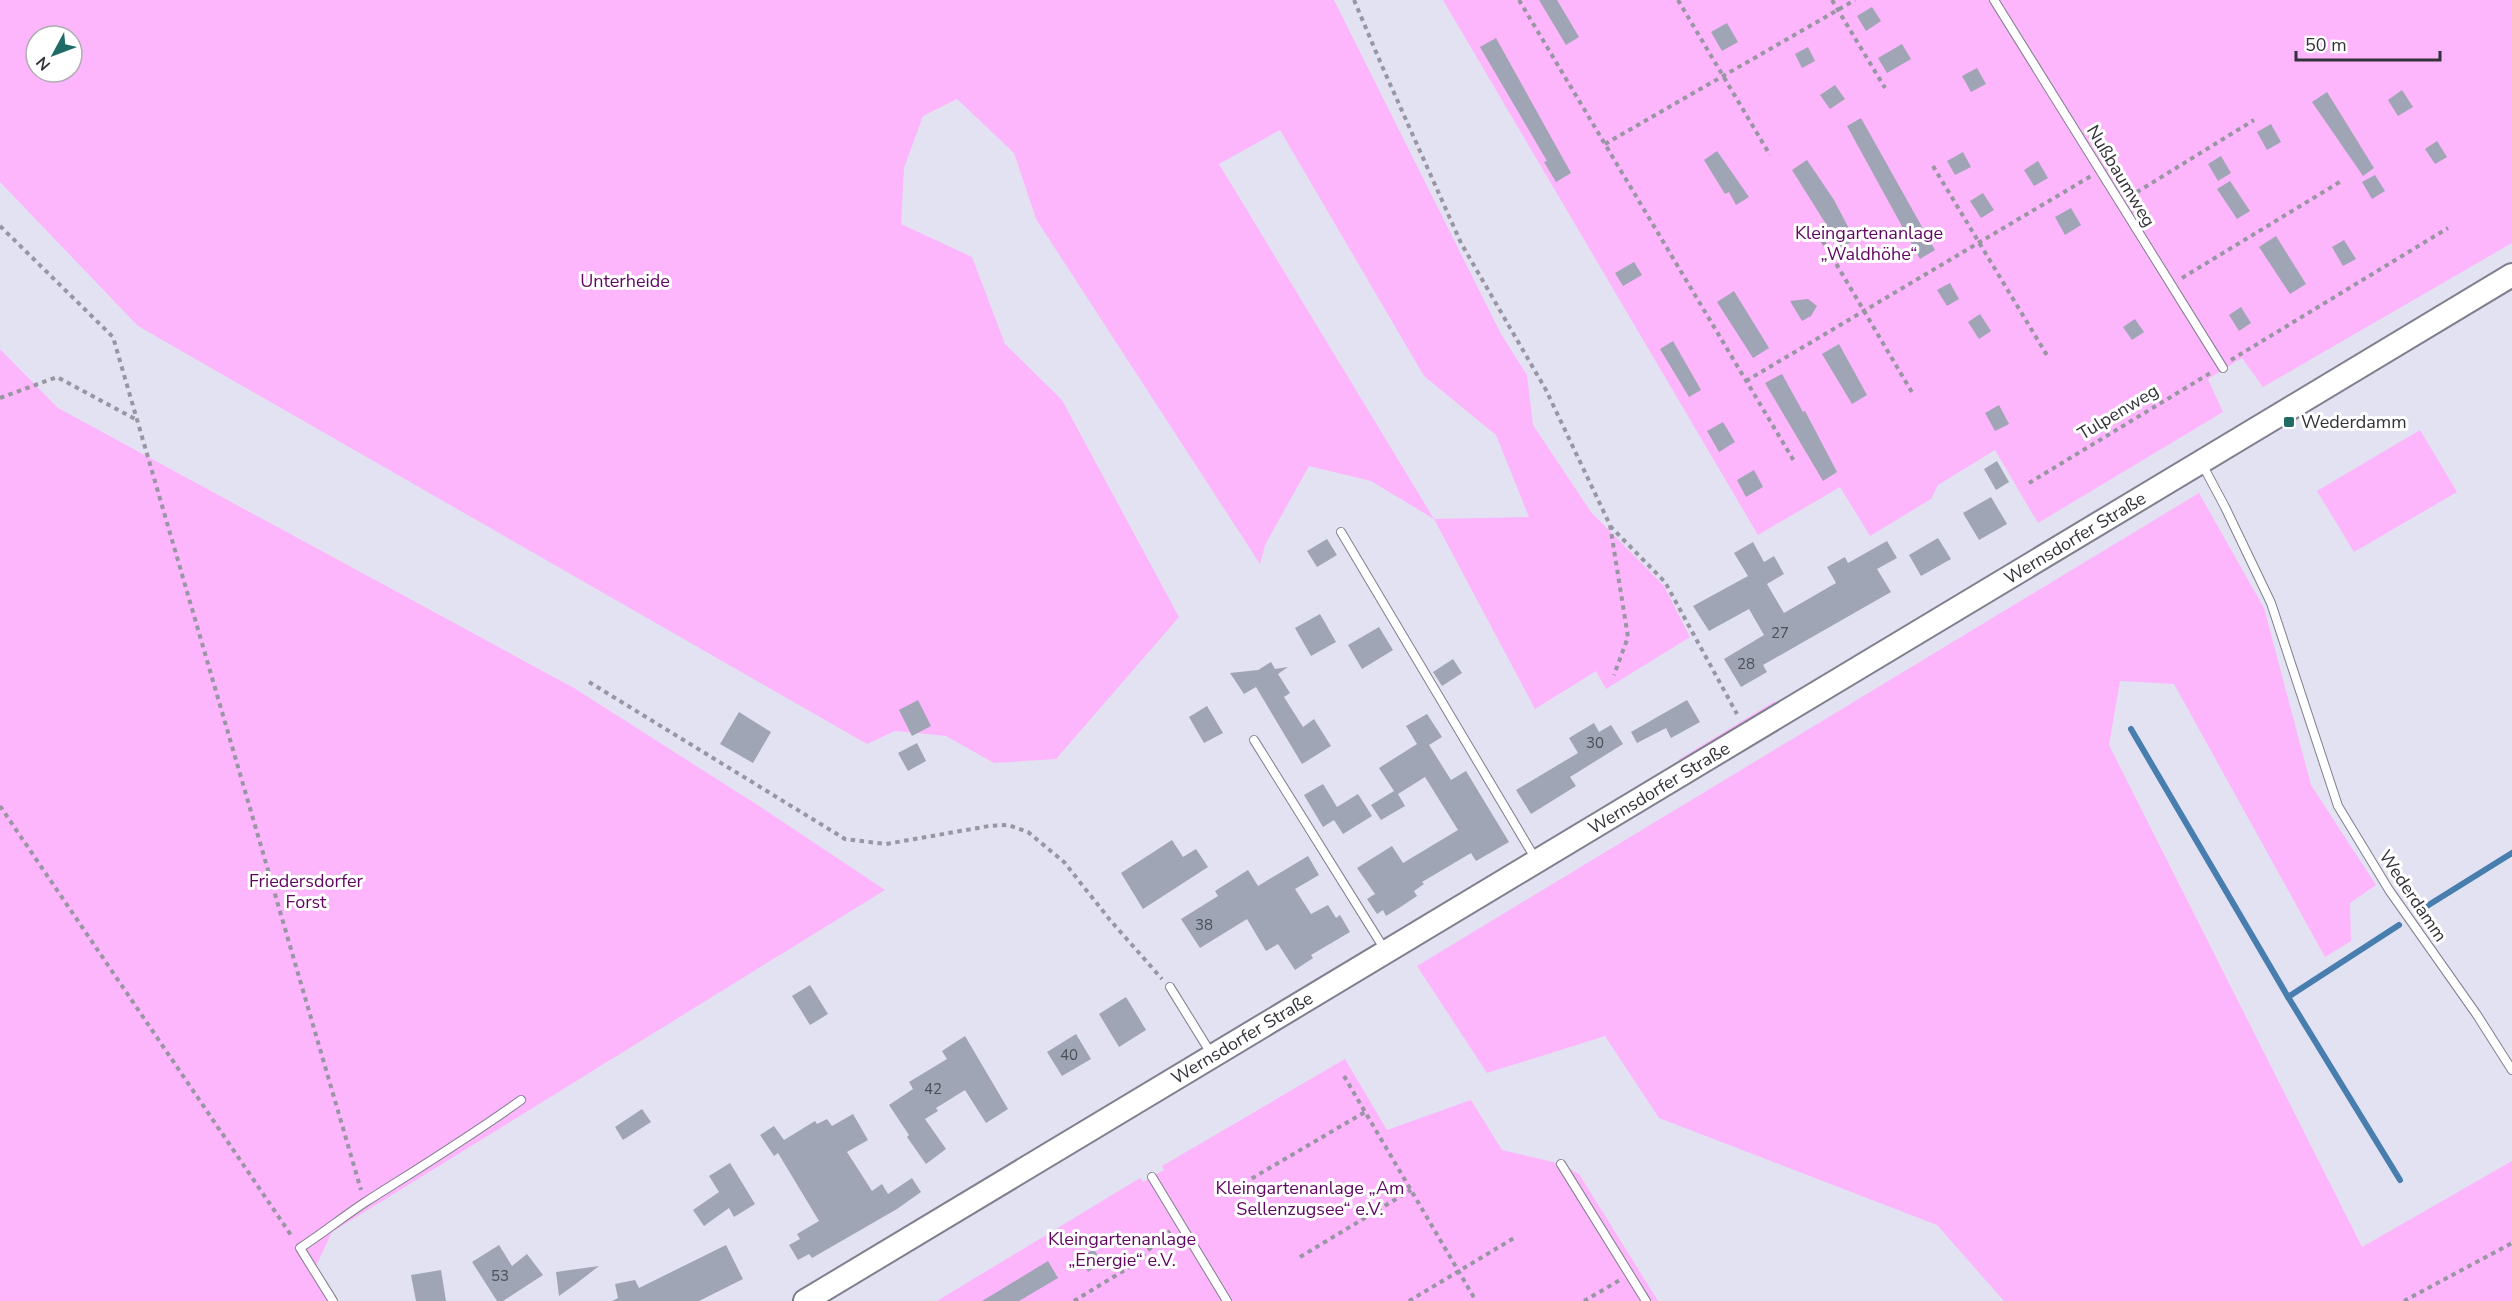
<svg xmlns="http://www.w3.org/2000/svg" width="2512" height="1301" viewBox="0 0 2512 1301" font-family="'Nunito Sans',sans-serif">
	<style>
		.green { fill: #fdb5fc; fill-rule: evenodd }
		.lines { fill: none; stroke-linecap: round; stroke-linejoin: round }
		.stream { stroke: #477eae; stroke-width: 6 }
		.building { fill: #9fa5b4 }
		.lane-casing { stroke: #7f7f8e; stroke-width: 10 }
		.secondary-casing { stroke: #7f7f8e; stroke-width: 26 }
		.path { stroke: #9796a2; stroke-width: 4; stroke-dasharray: 4.5 4.5; stroke-linecap: butt }
		.lane { stroke: #fff; stroke-width: 8 }
		.secondary { stroke: #fff; stroke-width: 22 }
		.poi-dot { fill: #206b65; stroke: #fff; stroke-width: 2 }
		.labels { text-anchor: middle; dominant-baseline: central; stroke-width: 6; stroke-linejoin: round; paint-order: stroke }
		.number-label { font-size: 15px; fill: #4d4f57 }
		.street-label { font-size: 18px; fill: #323238; stroke: #fff }
		.park-label { font-size: 18px; fill: #610563; stroke: #fff }
		.poi-label { font-size: 18px; fill: #323238; stroke: #fff; text-anchor: start }
	</style>
	<rect width="100%" height="100%" fill="#e3e2f3"/>
	<g class="green">
		<path d="M0 0H1334L1501 334 1527 375 1533 425 1591 512 1664 586 1690 637 1606 689 1596 671 1535 709 1434 519 1371 481 1309 466 1265 545 1260 564 1036 219 1014 153 957 99 923 116 904 168 901 224 972 257 1005 344 1062 400 1179 617 1056 759 994 763 946 736 895 731 867 744 138 326 0 182ZM36 36H72V72H36ZM1280 130 1424 376 1496 435 1529 517 1434 519 1219 164Z"/>
		<path d="M1443 0H2512V243L2263 387 2242 358 2208 379 2223 412 2038 523 1995 450 1938 485 1931 499 1870 536 1840 487 1758 535Z"/>
		<path d="M0 349 58 408 574 688 759 806 885 890 332 1232 316 1266 337 1301H0Z"/>
		<path d="M2420 430 2457 492 2354 552 2317 491Z"/>
		<path d="M2199 493 2264 608 2311 785 2376 885 2350 903 2351 941 2325 957 2174 684 2120 681 2109 745 2362 1247 2512 1161V1301H2004L1937 1225 1659 1118 1605 1036 1487 1073 1417 966Z"/>
		<path d="M1775 701V706L1681 764 1678 760Z"/>
		<path d="M1345 1059 1387 1130 1471 1100 1502 1150 1561 1164 1579 1174 1658 1301H937L1140 1178 1143 1182 1164 1170 1162 1166Z"/>
	</g>
	<g class="lines">
		<g class="stream">
			<path d="M2131 729 2288 997 2400 1180"/>
			<path d="M2419 911 2512 853"/>
			<path d="M2288 997 2399 925"/>
		</g>
	</g>
	<g class="building">
		<path d="M1539 0H1557L1579 37 1566 45Z"/>
		<path d="M1872 7 1881 21 1866 31 1857 16Z"/>
		<path d="M1727 23 1738 42 1722 51 1711 32Z"/>
		<path d="M1496 38 1571 173 1556 182 1544 162 1547 161 1480 47Z"/>
		<path d="M1902 44 1911 59 1887 73 1878 58Z"/>
		<path d="M1808 47 1815 61 1802 68 1795 54Z"/>
		<path d="M1977 68 1986 84 1971 92 1962 76Z"/>
		<path d="M1835 85 1845 99 1830 109 1820 95Z"/>
		<path d="M2402 90 2413 107 2398 116 2388 100Z"/>
		<path d="M2327 92 2374 168 2363 176 2312 102Z"/>
		<path d="M1861 118 1935 250 1920 259 1847 126Z"/>
		<path d="M2271 124 2281 142 2267 150 2257 132Z"/>
		<path d="M2437 141 2447 157 2435 164 2425 149Z"/>
		<path d="M1717 151 1749 197 1736 205 1729 192 1733 190 1725 194 1704 160Z"/>
		<path d="M1963 152 1971 167 1955 175 1947 161Z"/>
		<path d="M2221 156 2231 173 2218 181 2208 164Z"/>
		<path d="M1807 160 1834 200 1855 240 1841 248 1792 170Z"/>
		<path d="M2038 161 2048 178 2034 186 2024 170Z"/>
		<path d="M2375 175 2385 191 2372 199 2362 182Z"/>
		<path d="M2230 181 2250 211 2237 219 2217 189Z"/>
		<path d="M1983 193 1994 210 1981 218 1970 201Z"/>
		<path d="M2071 208 2081 225 2065 235 2055 217Z"/>
		<path d="M2276 236 2306 284 2290 294 2259 247Z"/>
		<path d="M2344 240 2356 259 2343 266 2332 247Z"/>
		<path d="M1634 262 1642 275 1623 286 1615 273Z"/>
		<path d="M1950 283 1959 299 1947 306 1937 290Z"/>
		<path d="M1734 291 1769 348 1753 358 1717 302Z"/>
		<path d="M1808 299 1817 306 1811 316 1802 321 1790 301Z"/>
		<path d="M2241 307 2251 323 2239 331 2229 315Z"/>
		<path d="M1980 314 1991 331 1979 339 1968 322Z"/>
		<path d="M2135 319 2144 332 2132 340 2123 327Z"/>
		<path d="M1673 341 1701 390 1689 397 1660 349Z"/>
		<path d="M1839 344 1867 395 1852 404 1822 354Z"/>
		<path d="M1782 374 1803 412 1805 411 1837 472 1823 481 1765 383Z"/>
		<path d="M1999 405 2009 424 1995 431 1985 413Z"/>
		<path d="M1723 422 1735 442 1719 452 1707 431Z"/>
		<path d="M1997 461 2009 482 1996 490 1984 469Z"/>
		<path d="M1754 470 1763 487 1746 497 1737 480Z"/>
		<path d="M1991 497 2007 524 1979 540 1963 513Z"/>
		<path d="M1938 538 1951 559 1921 576 1909 555Z"/>
		<path d="M1327 539 1337 555 1317 567 1307 551Z"/>
		<path d="M1887 541 1897 558 1877 569 1891 592 1763 665 1767 672 1741 687 1724 659 1764 635 1749 609 1709 631 1693 606 1748 576 1734 553 1753 542 1764 562 1774 556 1784 574 1767 584 1784 613 1836 583 1827 567 1845 557 1848 563Z"/>
		<path d="M1320 614 1336 642 1311 656 1295 628Z"/>
		<path d="M1379 627 1393 650 1362 669 1348 645Z"/>
		<path d="M1453 659 1462 673 1442 686 1433 672Z"/>
		<path d="M1271 662 1275 669 1288 667 1278 674 1290 693 1284 697 1303 727 1314 719 1331 746 1302 764 1256 687 1244 694 1230 673 1258 670Z"/>
		<path d="M918 700 931 726 912 736 899 710Z"/>
		<path d="M1687 700 1700 722 1671 738 1666 728 1637 743 1631 732Z"/>
		<path d="M1207 706 1223 733 1204 743 1189 717Z"/>
		<path d="M739 712 771 732 753 763 720 744Z"/>
		<path d="M1427 714 1442 737 1429 745 1451 780 1466 771 1509 842 1476 861 1471 853 1422 882 1424 884 1414 891 1417 896 1399 908 1386 916 1383 910 1377 914 1367 899 1375 894 1357 868 1392 846 1403 863 1458 830 1425 777 1398 794 1405 806 1381 820 1371 805 1394 791 1379 768 1417 744 1406 726Z"/>
		<path d="M1594 723 1599 732 1611 725 1623 744 1570 777 1576 786 1531 814 1516 790 1578 753 1569 738Z"/>
		<path d="M917 743 926 761 908 771 898 753Z"/>
		<path d="M1323 784 1337 807 1358 794 1372 816 1343 834 1334 820 1323 827 1304 795Z"/>
		<path d="M1172 840 1183 857 1196 849 1208 867 1143 909 1121 873Z"/>
		<path d="M1308 856 1319 875 1295 889 1311 914 1328 905 1336 918 1340 915 1350 932 1311 955 1313 958 1295 970 1278 944 1266 951 1247 919 1200 948 1181 919 1218 896 1215 891 1248 870 1258 886Z"/>
		<path d="M810 985 828 1014 810 1025 792 996Z"/>
		<path d="M1126 997 1146 1030 1119 1047 1099 1014Z"/>
		<path d="M1076 1034 1091 1059 1062 1076 1047 1052Z"/>
		<path d="M965 1036 1008 1109 986 1123 965 1090 936 1108 938 1111 925 1119 946 1149 926 1164 907 1137 909 1135 889 1105 913 1089 909 1082 947 1059 942 1051Z"/>
		<path d="M642 1109 651 1122 623 1140 615 1127Z"/>
		<path d="M853 1114 868 1140 847 1152 872 1191 882 1184 888 1194 912 1178 921 1192 897 1209 812 1258 809 1254 798 1260 789 1245 800 1239 797 1234 819 1221 778 1153 774 1156 760 1135 774 1126 784 1140 815 1121 817 1124 827 1119 832 1126Z"/>
		<path d="M730 1163 755 1204 734 1217 729 1208 704 1226 693 1210 719 1192 709 1176Z"/>
		<path d="M499 1245 512 1266 527 1254 543 1275 503 1301H497L472 1262Z"/>
		<path d="M726 1245 743 1279 699 1301H612L618 1298 615 1284 635 1280 639 1288Z"/>
		<path d="M1094 1249 1102 1263 1088 1272 1079 1258Z"/>
		<path d="M1048 1261 1058 1278 1019 1301H982Z"/>
		<path d="M599 1266 577 1283 559 1296 556 1272Z"/>
		<path d="M441 1270 446 1301H416L411 1275Z"/>
	</g>
	<g class="lines">
		<defs>
			<g id="lane">
				<path d="M1994 0 2223 368"/>
				<path d="M2202 464 2225 507 2271 603 2338 806 2389 890 2477 1015 2512 1070"/>
				<path d="M1341 532 1535 858"/>
				<path d="M1254 740 1385 950"/>
				<path d="M1170 987 1212 1055"/>
				<path d="M1561 1164 1646 1301"/>
				<path d="M1152 1177 1227 1301"/>
				<path d="M333 1301 300 1248C323 1233 344 1216 367 1201 419 1168 471 1136 521 1100"/>
			</g>
			<path id="secondary" d="M805 1301 2512 275"/>
		</defs>
		<use href="#lane" class="lane-casing"/>
		<use href="#secondary" class="secondary-casing"/>
		<g class="path">
			<path d="M1354 0 1382 66 1461 243 1546 390 1610 525 1628 637 1614 675"/>
			<path d="M1519 0 1794 461"/>
			<path d="M1678 0 1770 155"/>
			<path d="M1832 0 1885 88"/>
			<path d="M1605 144 1855 0"/>
			<path d="M1933 166 2048 357"/>
			<path d="M2129 197 2254 120"/>
			<path d="M0 226 113 337 361 1190"/>
			<path d="M1818 233 1913 394"/>
			<path d="M2182 278 2343 180"/>
			<path d="M2231 360 2448 228"/>
			<path d="M1746 381 2091 176"/>
			<path d="M0 398 57 377 137 420"/>
			<path d="M2029 483 2212 372"/>
			<path d="M1610 526 1665 582 1737 714"/>
			<path d="M589 682 845 839 886 844 989 826 1008 825 1028 832 1064 862 1110 920 1162 979"/>
			<path d="M0 806 293 1238"/>
			<path d="M1344 1076 1476 1301"/>
			<path d="M1244 1183 1365 1112"/>
			<path d="M1300 1257 1411 1190"/>
			<path d="M1074 1301 1128 1268 1170 1231"/>
			<path d="M1409 1301 1514 1238"/>
			<path d="M1584 1301 1620 1280"/>
			<path d="M2404 1301 2512 1243"/>
		</g>
		<use href="#lane" class="lane"/>
		<use href="#secondary" class="secondary"/>
	</g>
	<rect class="poi-dot" x="2283" y="416" width="12" height="12" rx="3"/>
	<g class="labels">
		<g class="number-label">
			<text x="1780" y="633">27</text>
			<text x="1746" y="664">28</text>
			<text x="1595" y="743">30</text>
			<text x="1204" y="925">38</text>
			<text x="1069" y="1055">40</text>
			<text x="933" y="1089">42</text>
			<text x="500" y="1276">53</text>
		</g>
		<g class="street-label">
			<text transform="translate(2121 176) rotate(59)">Nußbaumweg</text>
			<text transform="translate(2118 412) rotate(-31)">Tulpenweg</text>
			<text transform="translate(2075 538) rotate(-31)">Wernsdorfer Straße</text>
			<text transform="translate(1659 788) rotate(-31)">Wernsdorfer Straße</text>
			<text transform="translate(2413 896) rotate(56)">Wederdamm</text>
			<text transform="translate(1242 1038) rotate(-31)">Wernsdorfer Straße</text>
		</g>
		<g class="park-label">
			<text x="1869" y="233">Kleingartenanlage<tspan x="1869" dy="21">„Waldhöhe“</tspan></text>
			<text x="625" y="281">Unterheide</text>
			<text x="306" y="881">Friedersdorfer<tspan x="306" dy="21">Forst</tspan></text>
			<text x="1310" y="1188">Kleingartenanlage „Am<tspan x="1310" dy="21">Sellenzugsee“ e.V.</tspan></text>
			<text x="1122" y="1239">Kleingartenanlage<tspan x="1122" dy="21">„Energie“ e.V.</tspan></text>
		</g>
		<g class="poi-label">
			<text x="2301" y="422">Wederdamm</text>
		</g>
	</g>
	<g transform="translate(54 54) rotate(229)"><circle r="28" fill="#ffffff" stroke="#adadaf" stroke-width="1.5"/>
	<path d="M0-4.5L10 22L0 15L-10 22Z" fill="#206b65"/>
	<text y="-9" font-size="16" font-weight="bold" text-anchor="middle" fill="#323238">N</text>
	</g>
	<path d="M2296 51v9h144v-9" fill="none" stroke="#323238" stroke-width="3"/>
	<text x="2305" y="51" font-size="18" fill="#323238" stroke="#ffffff" stroke-width="4.5" paint-order="stroke">50 m</text>
</svg>
